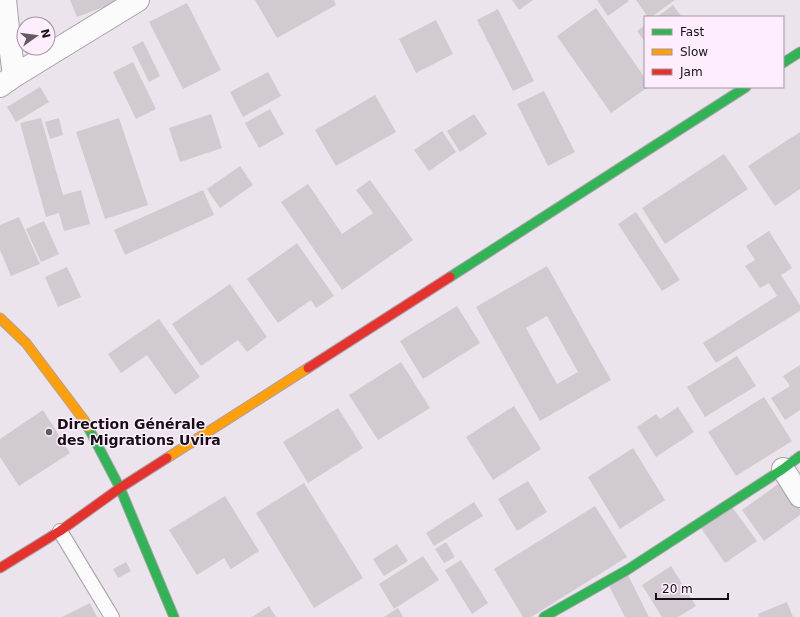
<svg xmlns="http://www.w3.org/2000/svg" width="800" height="617" viewBox="0 0 800 617" font-family="'DejaVu Sans',sans-serif">
	<style>
		.building { fill: #d1cad1; fill-rule: evenodd }
		.lines { fill: none; stroke-linecap: round; stroke-linejoin: round }
		.lane-casing { stroke: #a8a1a8; stroke-width: 16 }
		.street-casing { stroke: #a8a1a8; stroke-width: 24 }
		.fast-casing { stroke: #a8a1a8; stroke-width: 11 }
		.slow-casing { stroke: #a8a1a8; stroke-width: 11 }
		.jam-casing { stroke: #a8a1a8; stroke-width: 11 }
		.lane { stroke: #fcfbfc; stroke-width: 14 }
		.street { stroke: #fcfbfc; stroke-width: 22 }
		.fast { stroke: #30b455; stroke-width: 9 }
		.slow { stroke: #ff9f0a; stroke-width: 9 }
		.jam { stroke: #e5322d; stroke-width: 9 }
		.poi-dot { fill: #615a61; stroke: #feedfd; stroke-width: 1.5 }
		.labels { text-anchor: middle; dominant-baseline: central; stroke-width: 3; stroke-linejoin: round; paint-order: stroke }
		.poi-label { font-size: 14px; font-weight: bold; fill: #161016; stroke: #feedfd; text-anchor: start }
	</style>
	<rect width="100%" height="100%" fill="#ece4ec"/>
	<g class="building">
		<path d="M70 0H117V2L77 17Z"/>
		<path d="M255 0H334L336 5 277 38Z"/>
		<path d="M512 0H533L519 10Z"/>
		<path d="M597 0H628L629 1 608 16Z"/>
		<path d="M636 0H675L651 17H648Z"/>
		<path d="M187 3 221 70 183 89 149 22Z"/>
		<path d="M673 5 682 17H657Z"/>
		<path d="M596 8 645 78V87H648L611 113 557 36Z"/>
		<path d="M498 9 534 81 513 91 477 20Z"/>
		<path d="M436 20 453 54 416 73 399 39Z"/>
		<path d="M645 25V42L637 31Z"/>
		<path d="M143 41 160 76 149 82 132 47Z"/>
		<path d="M133 62 156 109 136 119 113 72Z"/>
		<path d="M268 72 281 96 243 117 230 92Z"/>
		<path d="M40 87 49 102 16 122 7 107Z"/>
		<path d="M544 91 575 152 548 166 517 104Z"/>
		<path d="M375 95 396 132 336 166 315 130Z"/>
		<path d="M270 109 284 134 259 148 245 123Z"/>
		<path d="M211 114 222 148 180 162 169 128Z"/>
		<path d="M474 114 487 134 460 152 447 131Z"/>
		<path d="M41 118 63 195 81 190 90 224 64 231 59 213 46 217 20 123Z"/>
		<path d="M59 118 63 135 50 139 45 122Z"/>
		<path d="M119 118 148 205 105 219 76 132Z"/>
		<path d="M442 131 456 152 429 171 414 150Z"/>
		<path d="M800 132V189L775 206 748 166Z"/>
		<path d="M724 154 748 189 665 244 642 208Z"/>
		<path d="M240 166 253 185 220 208 207 189Z"/>
		<path d="M370 180 413 240 342 290 281 202 308 184 342 234 373 213 356 190Z"/>
		<path d="M203 190 214 215 125 255 114 230Z"/>
		<path d="M636 212 680 280 662 291 618 224Z"/>
		<path d="M19 217 40 264 11 276 0 250V225Z"/>
		<path d="M44 221 59 254 41 262 26 229Z"/>
		<path d="M769 231 792 268 781 275 800 305V311L716 363 703 343 777 296 769 283 760 288 745 266 755 260 746 246Z"/>
		<path d="M297 243 334 296 316 308 311 300 278 323 247 279Z"/>
		<path d="M547 266 611 380 540 421 476 307ZM547 316 578 372 557 384 526 328Z"/>
		<path d="M67 267 81 297 58 307 45 277Z"/>
		<path d="M230 284 267 337 247 352 238 340 201 366 172 324Z"/>
		<path d="M457 306 480 343 423 379 400 341Z"/>
		<path d="M159 319 200 377 175 395 147 355 121 373 108 354Z"/>
		<path d="M737 356 756 386 705 417 687 387Z"/>
		<path d="M401 362 430 408 378 440 349 395Z"/>
		<path d="M800 365V410L785 420 771 398 790 386 783 376Z"/>
		<path d="M764 397 792 441 736 476 708 432Z"/>
		<path d="M514 406 541 449 493 480 466 437Z"/>
		<path d="M678 407 694 432 656 457 637 427 656 414 660 419Z"/>
		<path d="M338 408 363 448 308 483 283 442Z"/>
		<path d="M43 410 70 453 19 486 0 457V439Z"/>
		<path d="M633 448 665 500 620 529 588 477Z"/>
		<path d="M528 481 547 512 517 531 498 499Z"/>
		<path d="M781 482 800 509V515L764 541 742 510Z"/>
		<path d="M304 483 363 578 314 608 256 513Z"/>
		<path d="M225 496 259 551 231 569 224 558 197 575 169 530Z"/>
		<path d="M474 502 483 516 434 546 426 533Z"/>
		<path d="M595 506 627 557 531 617H523L494 569Z"/>
		<path d="M732 507 757 541 725 563 701 528Z"/>
		<path d="M446 542 455 557 444 563 435 549Z"/>
		<path d="M397 544 408 561 384 576 373 559Z"/>
		<path d="M423 556 439 580 394 609 379 584Z"/>
		<path d="M461 560 488 603 472 614 445 570Z"/>
		<path d="M126 562 131 571 118 578 113 569Z"/>
		<path d="M671 566 696 606 678 617H662L642 585Z"/>
		<path d="M628 575 649 617H625L609 586Z"/>
		<path d="M787 602 793 617H759L758 614Z"/>
		<path d="M90 603 97 617H62Z"/>
		<path d="M269 606 276 617H252Z"/>
		<path d="M398 608 403 617H384Z"/>
	</g>
	<g class="lines">
		<defs>
			<path id="lane" d="M60 531 112 617"/>
			<g id="street">
				<path d="M5 0 8 29 14 76"/>
				<path d="M0 86 14 76 138 0"/>
				<path d="M783 469 800 496"/>
			</g>
			<g id="fast">
				<path d="M783 63 800 52"/>
				<path d="M450 277 746 87"/>
				<path d="M88 427 120 488 174 617"/>
				<path d="M544 617 627 570 783 469 800 456"/>
			</g>
			<g id="slow">
				<path d="M0 318 26 343 84 420 88 427"/>
				<path d="M167 458 308 368"/>
			</g>
			<g id="jam">
				<path d="M308 368 450 277"/>
				<path d="M0 568 60 531 120 488 167 458"/>
			</g>
		</defs>
		<use href="#lane" class="lane-casing"/>
		<use href="#street" class="street-casing"/>
		<use href="#fast" class="fast-casing"/>
		<use href="#slow" class="slow-casing"/>
		<use href="#jam" class="jam-casing"/>
		<use href="#lane" class="lane"/>
		<use href="#street" class="street"/>
		<use href="#fast" class="fast"/>
		<use href="#slow" class="slow"/>
		<use href="#jam" class="jam"/>
	</g>
	<circle class="poi-dot" cx="49" cy="432" r="4"/>
	<g class="labels">
		<g class="poi-label">
			<text x="57" y="424">Direction Générale<tspan x="57" dy="16">des Migrations Uvira</tspan></text>
		</g>
	</g>
	<rect x="644" y="16" width="140" height="72" fill="#feedfd" stroke="#a195a1"/>
	<rect x="652" y="29" width="20" height="6" fill="#30b455" stroke="#a195a1"/>
	<text x="680" y="36" font-size="12" fill="#161016">Fast</text>
	<rect x="652" y="49" width="20" height="6" fill="#ff9f0a" stroke="#a195a1"/>
	<text x="680" y="56" font-size="12" fill="#161016">Slow</text>
	<rect x="652" y="69" width="20" height="6" fill="#e5322d" stroke="#a195a1"/>
	<text x="680" y="76" font-size="12" fill="#161016">Jam</text>
	<g transform="translate(36 36) rotate(76)"><circle r="19" fill="#feedfd" stroke="#a195a1"/>
	<path d="M0-3L7 15L0 10L-7 15Z" fill="#615a61"/>
	<text y="-6" font-size="11" font-weight="bold" text-anchor="middle" fill="#161016">N</text>
	</g>
	<path d="M656 593v6h72v-6" fill="none" stroke="#161016" stroke-width="2"/>
	<text x="662" y="593" font-size="12" fill="#161016" stroke="#feedfd" stroke-width="3" paint-order="stroke">20 m</text>
</svg>
